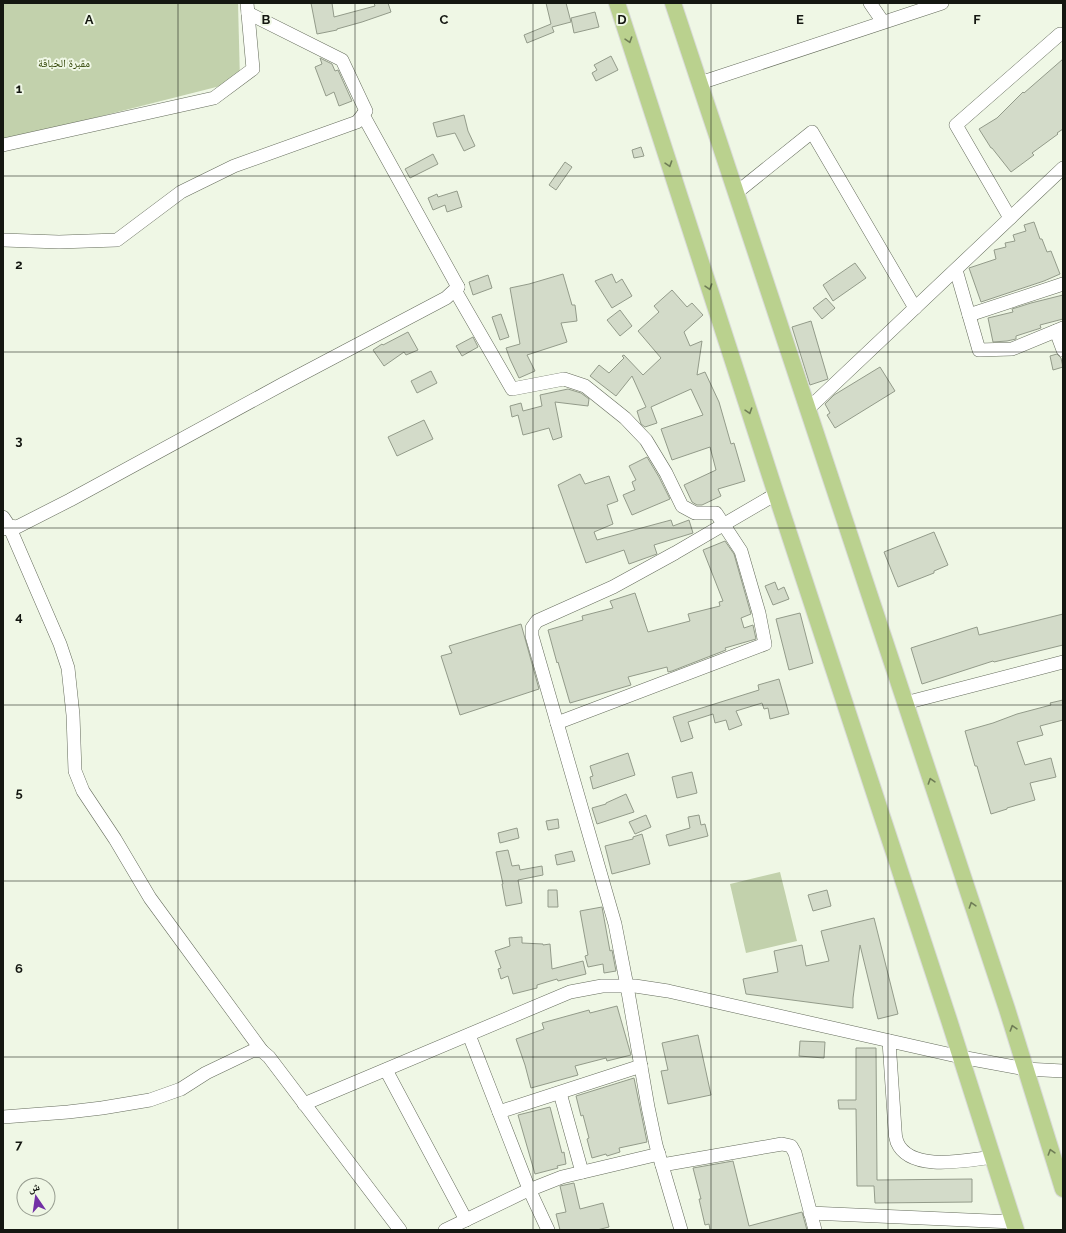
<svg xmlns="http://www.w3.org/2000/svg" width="1066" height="1233" viewBox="0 0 1066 1233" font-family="Raleway,'Noto Naskh Arabic',sans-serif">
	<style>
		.green { fill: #c2d1ac }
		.building { fill: #d3dbc9; stroke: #939b8a }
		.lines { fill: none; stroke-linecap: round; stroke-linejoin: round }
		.minor-casing { stroke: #656c5c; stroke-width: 14 }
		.major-casing { stroke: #d9dad9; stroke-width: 18 }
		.minor { stroke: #fff; stroke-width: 13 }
		.major { stroke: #bad18e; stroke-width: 16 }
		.oneway { stroke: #6f7d56 }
		.grid { fill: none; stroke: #141711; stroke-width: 1; stroke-opacity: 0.55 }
		.labels { text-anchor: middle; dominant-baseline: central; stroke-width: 4; stroke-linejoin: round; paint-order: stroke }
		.park-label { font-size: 11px; fill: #304404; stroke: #eff7e5 }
		.grid-label { font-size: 13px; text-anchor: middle; font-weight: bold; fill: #141711; stroke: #eff7e5; stroke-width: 4; stroke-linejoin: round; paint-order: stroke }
	</style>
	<rect width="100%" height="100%" fill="#eff7e5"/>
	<g class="green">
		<path d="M3 3H238L240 81 3 141Z"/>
		<path d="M780 872 797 941 746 953 730 884Z"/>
	</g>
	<g class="building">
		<path d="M311 3H332L334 17 375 6 374 3H388L391 12 362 22 337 29V30L317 34Z"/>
		<path d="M546 3H566L571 22 552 27 554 32 527 43 524 35 551 24Z"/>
		<path d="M595 12 599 27 574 33 571 18Z"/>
		<path d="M611 56 618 70 596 81 592 73 597 70 594 65Z"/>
		<path d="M320 58 332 64 335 71 338 70 352 101 339 106 334 92 326 96 315 67 322 64Z"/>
		<path d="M1063 59V129L1057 133 1058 134 1032 153 1034 155 1011 172 992 148H991L979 129 997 118 1023 92 1024 93Z"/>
		<path d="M464 115 468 131 475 146 464 151 455 133 437 137 433 123Z"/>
		<path d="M641 147 644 156 634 158 632 150Z"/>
		<path d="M433 154 438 164 410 178 405 169Z"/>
		<path d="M565 162 572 167 556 190 549 185Z"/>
		<path d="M457 191 462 207 447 212 445 205 433 210 428 198 437 194 438 197Z"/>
		<path d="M1034 222 1040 239H1042L1047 252 1051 251 1060 274 1044 281 981 302 969 268 996 259 994 250 1006 247 1005 243 1015 241 1013 235 1026 231 1024 225Z"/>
		<path d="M855 263 866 278 833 301 823 285Z"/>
		<path d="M563 274 572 305H575L577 321 561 323 567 342 527 355 535 371 519 378 510 359 506 348 520 344 510 288 529 284Z"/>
		<path d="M612 274 616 283 622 279 632 296 612 308 595 281Z"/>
		<path d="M488 275 492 288 473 295 469 282Z"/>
		<path d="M672 290 687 307 692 303 703 315 684 332 690 346 702 341 697 375 705 372 719 402 731 444 734 443 745 481 718 489 721 496 702 505H697L692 502 684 485 716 470 710 447 672 460 661 429 703 415 691 389 651 407 657 423 645 427 641 424 637 411 646 407 632 376 616 396 590 376 599 365 609 373 624 358 622 356 624 355 643 375 661 358 638 331 659 312 654 306Z"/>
		<path d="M1063 295V319L1040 325 1041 328 1016 336V339L1007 341 993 342 988 318 1013 312 1012 309 1031 303Z"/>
		<path d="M826 298 835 308 822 319 813 308Z"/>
		<path d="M620 310 632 326 620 336 607 320Z"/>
		<path d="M501 314 509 337 500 340 492 317Z"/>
		<path d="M811 321 828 379 810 385 792 327Z"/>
		<path d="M408 332 418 350 406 355 404 352 384 366 373 350 382 344 383 345Z"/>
		<path d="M473 337 478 347 462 356 456 346Z"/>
		<path d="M1057 354 1061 358 1063 367 1053 370 1050 356Z"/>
		<path d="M880 367 895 391 835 428 827 415 830 413 825 404 834 395Z"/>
		<path d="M431 371 437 383 417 393 411 381Z"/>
		<path d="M568 389 581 393 589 399 588 406 555 402 562 437 553 440 549 428 523 435 518 415 512 417 510 406 521 403 523 411 542 406 540 395Z"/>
		<path d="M424 420 433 439 397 456 388 437Z"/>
		<path d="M647 457 659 477 670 499 632 515 623 495 635 490 632 482 636 480 629 466Z"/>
		<path d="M580 474 585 484 609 476 618 501 607 505 613 524 594 532 597 540 671 520 673 526 689 520 693 533 654 545 657 554 629 564 624 550 586 563 558 485Z"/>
		<path d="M934 532 948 565 934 571V573L898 587 884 552Z"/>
		<path d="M725 541 734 554 751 614 741 618 744 628 753 625 756 639 725 648 726 650 672 671 668 672 667 667 628 677 631 685 570 703 558 662 557 663 548 630 583 620 582 616 613 608 610 601 635 593 648 632 690 621 688 614 720 606 719 602 723 601 703 550Z"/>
		<path d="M775 582 778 590 784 587 789 599 773 605 765 586Z"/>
		<path d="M800 613 813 663 789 670 776 619Z"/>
		<path d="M1063 614V645L994 662 993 661 922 684 911 648 977 627 979 635Z"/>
		<path d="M521 624 539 689 460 715 441 656 452 653 449 646Z"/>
		<path d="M779 679 789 714 770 719 768 708 764 709 762 703 736 711 742 725 729 730 726 720 715 723 713 714 688 722 693 738 681 742 673 717 759 690 758 685Z"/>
		<path d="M1063 700V720L1040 726 1043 735 1017 742 1025 765 1051 758 1056 777 1030 783 1035 800 1007 808V809L991 814 977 766H975L965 731 993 723 1017 714 1051 705 1050 703Z"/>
		<path d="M628 753 635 775 593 789 590 777 593 776 590 766Z"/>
		<path d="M692 772 697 793 677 798 672 777Z"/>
		<path d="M626 794 634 812 597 824 592 808 606 804V803Z"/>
		<path d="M646 815 651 827 635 834 629 822Z"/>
		<path d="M699 815 701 825 705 824 708 836 669 846 666 835 690 828 688 817Z"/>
		<path d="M558 819 559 828 548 830 546 821Z"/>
		<path d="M517 828 519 838 500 843 498 833Z"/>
		<path d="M642 834 650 864 612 874 605 846 633 839V837Z"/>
		<path d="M508 850 512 866 519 865 520 870 542 866 543 875 518 880 522 903 506 906 502 884H503L496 852Z"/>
		<path d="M572 851 575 861 557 865 555 855Z"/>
		<path d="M548 890H557L558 907H548Z"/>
		<path d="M827 890 831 906 813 911 808 895Z"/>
		<path d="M602 907 610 951 612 950 616 971 604 973 603 964 588 967 585 956 588 955 580 911Z"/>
		<path d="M874 918 898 1014 878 1019 860 945 853 998V1008L746 994 743 979 778 972 774 951 802 945 806 966 829 961 821 931Z"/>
		<path d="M522 937V943L543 944V945L550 944 552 969 583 961 586 974 558 981 557 979 537 985V988L513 994 508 976 501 979 498 969 501 968 495 951 510 946 509 938Z"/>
		<path d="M617 1006 631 1055 607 1061 606 1058 575 1066 578 1075 531 1088 525 1065 516 1039 544 1029 542 1023 589 1010 590 1013Z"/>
		<path d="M698 1035 711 1095 668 1104 661 1071 668 1070 662 1043Z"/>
		<path d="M800 1041 825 1042 824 1058 799 1056Z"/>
		<path d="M856 1048H876L877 1180 972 1179V1202L875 1203 874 1186H857L856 1109H839L838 1100H856Z"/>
		<path d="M634 1078 647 1142 619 1148 620 1152 607 1156 606 1154 592 1158 587 1139 589 1138 583 1115 581 1116 576 1096Z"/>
		<path d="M550 1107 562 1153 564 1152 566 1164 557 1166 558 1168 535 1174 518 1115Z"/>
		<path d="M733 1161 749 1226 802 1212 807 1230H710L709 1224 705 1225 699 1199H701L693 1168Z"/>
		<path d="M574 1183 580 1209 603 1203 609 1227 597 1230H560L556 1214 566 1212 560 1186Z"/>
	</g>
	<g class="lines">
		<defs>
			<g id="minor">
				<path d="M870 3 883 22"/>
				<path d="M700 83 942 3"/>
				<path d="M3 145 214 98 253 69 247 3"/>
				<path d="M736 193 812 132 915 308"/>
				<path d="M1010 218 956 125 1060 34 1063 35"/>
				<path d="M3 240 59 242 117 240 181 192 234 166 357 122 366 111 342 60 248 13"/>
				<path d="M956 270 979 350 1012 349 1063 328"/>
				<path d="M458 287 456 292 512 389 564 379 585 386 625 418 646 440 666 473 682 506 695 513H716L741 551 759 613 765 644 557 723"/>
				<path d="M969 315 1063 284"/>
				<path d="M1056 331 1063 350"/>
				<path d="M808 409 1063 168"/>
				<path d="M3 517 9 526 17 527 70 500 283 384 446 298 458 287 363 115"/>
				<path d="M3 529 9 526 60 644 68 668 73 715 75 771 83 791 115 839 150 898 262 1051"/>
				<path d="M905 703 1063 662"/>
				<path d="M469 1035 529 1189 548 1230"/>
				<path d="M889 1041 895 1130C895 1134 896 1139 897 1142 910 1173 968 1160 993 1157"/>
				<path d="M386 1070 466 1220"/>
				<path d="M560 1093 582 1172"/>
				<path d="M304 1104 570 992 602 986H635L668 991 961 1057 1025 1069 1063 1071"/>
				<path d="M499 1112 641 1066"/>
				<path d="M3 1117 68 1112 102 1108 150 1100 181 1089 206 1073 252 1051H262L269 1057 400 1230"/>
				<path d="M662 1165 782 1144 791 1146 795 1153 815 1230"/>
				<path d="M810 1213 1013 1222"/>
				<path d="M445 1230 524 1192 562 1177 659 1154"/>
				<path d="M681 1230 656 1145 648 1107 627 986 615 924 532 636V628L537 621 613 587 675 553 776 494"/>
			</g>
			<g id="major">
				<path d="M617 3 776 494 949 1020 1016 1230"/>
				<path d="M673 3 1007 1009 1063 1189"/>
			</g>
		</defs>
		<use href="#minor" class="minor-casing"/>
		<use href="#major" class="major-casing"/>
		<use href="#minor" class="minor"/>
		<use href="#major" class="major"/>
	</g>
	<defs><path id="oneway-chevron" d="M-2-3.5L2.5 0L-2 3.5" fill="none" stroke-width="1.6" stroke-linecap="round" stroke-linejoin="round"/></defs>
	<g class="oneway">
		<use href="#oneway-chevron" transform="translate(629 40) rotate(72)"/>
		<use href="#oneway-chevron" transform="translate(669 164) rotate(72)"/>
		<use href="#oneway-chevron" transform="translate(709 287) rotate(72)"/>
		<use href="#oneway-chevron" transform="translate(749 411) rotate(72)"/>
		<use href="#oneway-chevron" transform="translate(931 781) rotate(-108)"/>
		<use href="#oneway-chevron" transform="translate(972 905) rotate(-108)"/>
		<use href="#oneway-chevron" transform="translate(1013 1028) rotate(-107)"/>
		<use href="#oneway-chevron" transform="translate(1051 1152) rotate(-107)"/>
	</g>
	<path class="grid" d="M178 3V1230M355 3V1230M533 3V1230M711 3V1230M888 3V1230M3 176H1063M3 352H1063M3 528H1063M3 705H1063M3 881H1063M3 1057H1063"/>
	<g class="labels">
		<g class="park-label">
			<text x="64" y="63">مقبرة الخباقة</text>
		</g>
	</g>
	<g class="grid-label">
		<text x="89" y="24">A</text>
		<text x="266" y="24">B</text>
		<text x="444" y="24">C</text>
		<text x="622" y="24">D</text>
		<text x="800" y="24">E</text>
		<text x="977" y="24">F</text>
		<text x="19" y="93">1</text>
		<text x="19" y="269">2</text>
		<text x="19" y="445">3</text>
		<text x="19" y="621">4</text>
		<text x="19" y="797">5</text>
		<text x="19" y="973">6</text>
		<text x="19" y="1149">7</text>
	</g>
	<rect width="1066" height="1233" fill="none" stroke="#141711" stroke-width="8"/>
	<g transform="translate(36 1197) rotate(347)"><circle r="19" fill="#eff7e5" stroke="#979d90"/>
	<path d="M0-3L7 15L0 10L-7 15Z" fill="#7230a5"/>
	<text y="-6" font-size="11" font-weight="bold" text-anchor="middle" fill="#141711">ش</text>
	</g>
</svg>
